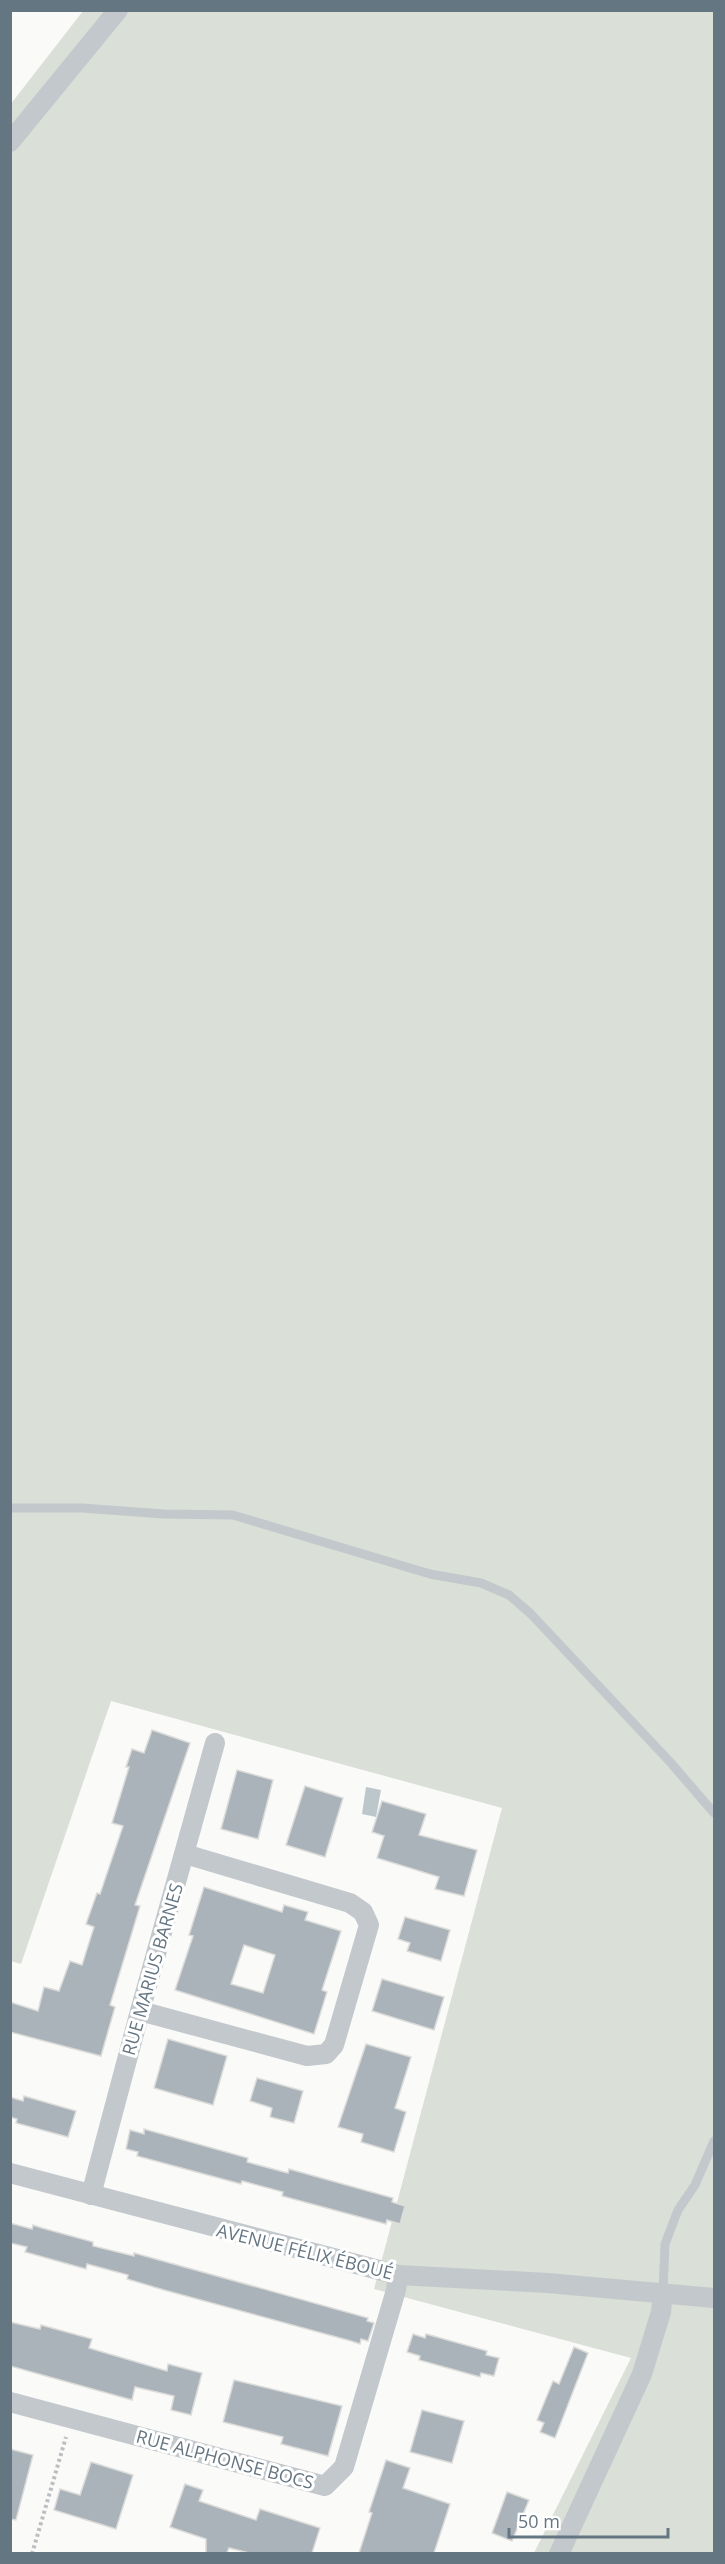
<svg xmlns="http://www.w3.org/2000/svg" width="725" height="2564" viewBox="0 0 725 2564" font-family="'Open Sans',sans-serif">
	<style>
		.green { fill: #dadfd7 }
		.water { fill: #bbc7cb }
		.building { fill: #aab3b9; stroke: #dcdcda; stroke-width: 1.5; fill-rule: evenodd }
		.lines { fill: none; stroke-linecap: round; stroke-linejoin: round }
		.path { stroke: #bbbfc2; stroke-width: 4; stroke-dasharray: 3 3; stroke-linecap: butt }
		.service { stroke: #c3c8cc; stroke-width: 9 }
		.minor { stroke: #c3c8cc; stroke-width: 20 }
		.labels { text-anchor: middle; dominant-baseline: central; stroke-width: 6; stroke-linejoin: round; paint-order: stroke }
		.street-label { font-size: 18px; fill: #657683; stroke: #fff }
	</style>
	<rect width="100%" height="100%" fill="#fafaf8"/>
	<path class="green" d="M83 11H714V2553H534L631 2358 374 2289 502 1808 111 1701 21 1964 11 1961 10 105Z"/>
	<path class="water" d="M366 1787 381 1790 376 1817 362 1814Z"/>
	<g class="building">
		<path d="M152 1730 190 1743 135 1905 140 1906 110 2005 115 2007 101 2056 10 2032V2002L38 2011 44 1987 59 1991 70 1961 82 1965 94 1927 86 1924 97 1893 100 1894 123 1826 112 1823 129 1767H126L132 1749 144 1753Z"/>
		<path d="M237 1770 273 1780 258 1839 221 1829Z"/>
		<path d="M305 1786 343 1798 325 1857 286 1845Z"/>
		<path d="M382 1801 426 1814 419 1835 477 1850 464 1896 435 1889 439 1877 377 1858 384 1836 372 1832Z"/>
		<path d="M204 1887 282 1912 284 1905 308 1912 305 1920 341 1931 322 1990 327 1992 314 2034 175 1990 193 1936 189 1935ZM244 1945 275 1955 263 1993 231 1984Z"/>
		<path d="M405 1917 450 1930 441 1961 407 1951 410 1943 398 1939Z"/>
		<path d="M382 1979 444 1997 434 2030 372 2011Z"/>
		<path d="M168 2039 227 2056 213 2105 154 2088Z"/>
		<path d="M366 2044 411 2057 395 2108 406 2112 394 2152 361 2142 363 2134 338 2127Z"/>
		<path d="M257 2078 303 2091 294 2123 270 2117 272 2108 250 2101Z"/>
		<path d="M24 2096 76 2111 68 2137 16 2123 17 2119 10 2117V2097L23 2101Z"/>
		<path d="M144 2129 248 2158 247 2162 288 2173 289 2169 393 2198 392 2202 405 2206 400 2224 387 2220 386 2224 282 2196 283 2192 242 2181 241 2184 137 2156 138 2152 126 2149 130 2130 144 2134Z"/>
		<path d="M10 2223 32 2229 33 2225 42 2228 93 2242V2246L134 2256V2253L368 2318 367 2321 374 2323 368 2341 361 2339 360 2344 351 2341 164 2290 127 2279 128 2275 87 2264 86 2269 25 2252 27 2247 10 2243Z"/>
		<path d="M10 2322 40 2329 41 2325 92 2339 89 2348 167 2371 168 2364 202 2373 191 2415 171 2410 174 2396 135 2387 132 2400 10 2366Z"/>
		<path d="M413 2334 425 2338 426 2334 487 2351 486 2355 499 2358 494 2376 481 2373 480 2377 419 2360 420 2356 407 2352Z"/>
		<path d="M574 2347 588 2353 555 2438 540 2432 544 2423 537 2420 553 2381 559 2384Z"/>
		<path d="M234 2380 342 2406 328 2456 281 2444 283 2437 223 2422Z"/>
		<path d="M422 2410 464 2421 452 2463 410 2452Z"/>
		<path d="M10 2449 33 2455 16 2520 10 2519Z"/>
		<path d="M386 2460 410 2468 403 2488 450 2504 434 2553H359L372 2513 369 2512Z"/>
		<path d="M91 2462 133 2475 116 2529 54 2510 60 2489 80 2495Z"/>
		<path d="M185 2484 203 2490 199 2501 256 2520 260 2509 320 2528 312 2553H249L229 2548 227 2553H206V2539L170 2527Z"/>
		<path d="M507 2492 529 2500 512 2541 492 2533Z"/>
	</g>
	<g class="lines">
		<path class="path" d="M32 2554 66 2437"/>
		<g class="service">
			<path d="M10 1508H82L164 1514 233 1515 430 1574 481 1583 509 1595 531 1614 671 1763 714 1813"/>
			<path d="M663 2292 665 2244 678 2210 695 2185 714 2141"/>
		</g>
		<g class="minor">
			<path d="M10 142 118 10"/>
			<path d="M140 2011 307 2056 326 2054 334 2045 369 1925 363 1912 350 1903 185 1854"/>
			<path d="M10 2173 398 2275 548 2283 714 2298"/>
			<path d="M91 2195 140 2011 215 1743"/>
			<path d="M10 2402 325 2486 344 2467 396 2290 398 2275"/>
			<path d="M559 2554 642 2374 661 2312 663 2292"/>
		</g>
	</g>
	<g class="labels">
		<g class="street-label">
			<text transform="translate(152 1969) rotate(-74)">RUE MARIUS BARNES</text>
			<text transform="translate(305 2251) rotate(14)">AVENUE FÉLIX ÉBOUÉ</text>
			<text transform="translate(225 2459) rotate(15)">RUE ALPHONSE BOCS</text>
		</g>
	</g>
	<rect width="725" height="2564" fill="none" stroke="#657683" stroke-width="24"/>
	<path d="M509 2528v9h159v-9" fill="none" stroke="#657683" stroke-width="3"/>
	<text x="518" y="2528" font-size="18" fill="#657683" stroke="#ffffff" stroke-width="4.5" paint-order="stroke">50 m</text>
</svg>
